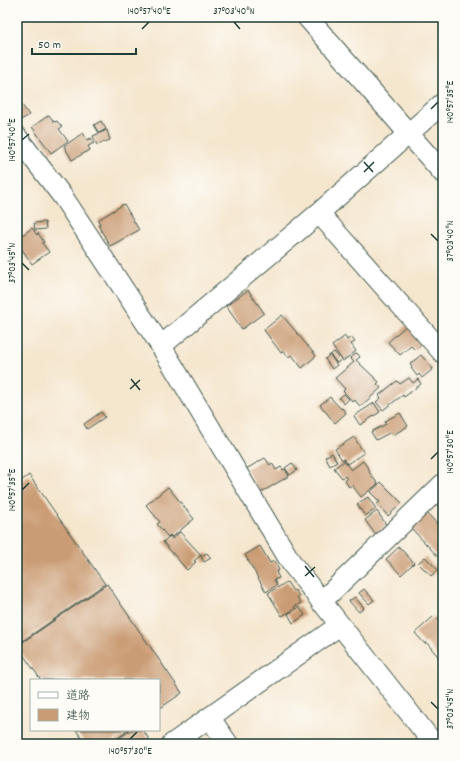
<svg xmlns="http://www.w3.org/2000/svg" width="460" height="761" viewBox="0 0 460 761" font-family="Dekko,'Klee One',sans-serif">
	<style>
		.building { fill: #ca9c75 }
		.lines { fill: none; stroke-linecap: round; stroke-linejoin: round }
		.minor-casing { stroke: #3f564b; stroke-width: 22 }
		.minor { stroke: #fff; stroke-width: 20 }
		.ticks { fill: none; stroke: #1f3d34; stroke-width: 1.5 }
		.neatline { fill: none; stroke: #1f3d34; stroke-width: 1.5 }
		.ticks-label { font-size: 10px; text-anchor: middle; fill: #1f3d34 }
	</style>
	<rect width="100%" height="100%" fill="#fdfcf7"/>
	<filter id="ink" filterUnits="userSpaceOnUse"><feTurbulence type="fractalNoise" baseFrequency=".025" numOctaves="2"/><feDisplacementMap in="SourceGraphic" scale="8" xChannelSelector="R" yChannelSelector="G"/><feConvolveMatrix kernelMatrix="1 2 1 2 8 2 1 2 1" color-interpolation-filters="sRGB"/></filter>
	<filter id="wash" filterUnits="userSpaceOnUse"><feTurbulence type="fractalNoise" baseFrequency=".012" numOctaves="4" result="noise"/><feDisplacementMap in="SourceGraphic" scale="16" xChannelSelector="R" yChannelSelector="G"/><feGaussianBlur stdDeviation="0.9" result="paint"/><feColorMatrix in="noise" values="0 0 0 0 0 0 0 0 0 0 0 0 0 0 0 0 0 1.4 0 .05"/><feComposite in="paint" operator="in"/></filter>
	<g filter="url(#wash)">
		<rect width="100%" height="100%" fill="#f5e6ce"/>
		<g id="blocks">
			<g class="building">
				<path d="M22 105 29 115 21 120 17 113V108Z"/>
				<path d="M49 115 54 122 57 121 62 127 59 129 68 141 51 153 32 127Z"/>
				<path d="M101 121 106 129 99 133 94 125Z"/>
				<path d="M107 130 110 140 97 145 93 136Z"/>
				<path d="M83 133 87 140 91 138 94 143 88 146 90 150 72 160 64 146Z"/>
				<path d="M124 204 139 230 110 246 98 225 100 224 98 220Z"/>
				<path d="M45 222 46 229 35 230 34 223Z"/>
				<path d="M32 228 37 235 38 233 44 242 42 243 49 252 32 264 21 248 19 249 17 246V239Z"/>
				<path d="M248 290 264 313 242 329 226 306Z"/>
				<path d="M282 315 316 356 302 368 292 355 288 357 284 351 281 353 264 330Z"/>
				<path d="M409 323 425 341 415 350 411 346 400 355 388 342Z"/>
				<path d="M345 336 347 340 351 337 355 342 351 344 356 351 343 361 332 346Z"/>
				<path d="M334 352 341 360 337 363 330 355Z"/>
				<path d="M357 353 360 357 356 360 379 382 377 384 381 388 360 407 355 400 353 402 343 391 345 389 335 378 354 362 350 358Z"/>
				<path d="M330 355 337 365 332 369 325 359Z"/>
				<path d="M421 355 433 369 422 378 419 374 417 376 411 368 412 367 410 364Z"/>
				<path d="M409 378 413 383 418 379 421 384 404 397 403 395 383 410 376 402 381 398 379 395 397 381 400 384Z"/>
				<path d="M344 394 349 399 344 404 339 398Z"/>
				<path d="M330 397 341 409 342 408 346 413 335 423 320 405Z"/>
				<path d="M374 403 380 412 360 425 354 416Z"/>
				<path d="M101 412 105 417 87 429 84 424Z"/>
				<path d="M400 413 408 426 393 435 391 432 376 440 371 432 386 424 385 421Z"/>
				<path d="M354 437 364 453 347 464 344 459 342 460 335 449Z"/>
				<path d="M332 453 337 462 330 466 325 457Z"/>
				<path d="M265 458 270 465 272 463 276 470 281 467 283 470 285 469 289 476 260 493 246 469Z"/>
				<path d="M344 461 351 470 363 461 370 471 369 472 378 484 361 497 352 485 349 487 345 481 347 479 345 476 342 478 334 468Z"/>
				<path d="M292 463 297 470 290 475 285 468Z"/>
				<path d="M29 475 105 584 17 645V484Z"/>
				<path d="M381 482 402 503 388 516 377 504 380 502 370 492Z"/>
				<path d="M168 487 194 519 172 537 170 535 168 537 157 524 160 522 146 505Z"/>
				<path d="M368 497 376 509 365 516 357 504Z"/>
				<path d="M377 511 387 526 375 534 365 520Z"/>
				<path d="M426 512 443 530V562L411 528Z"/>
				<path d="M180 532 201 555 194 561 196 562 187 570 163 542 170 536 172 539Z"/>
				<path d="M260 546 270 563 274 561 279 570 276 572 279 578 274 580 277 585 266 592 245 555Z"/>
				<path d="M399 547 414 563 401 575 386 559Z"/>
				<path d="M207 553 211 558 204 562 201 556Z"/>
				<path d="M425 557 438 570 431 576 418 563Z"/>
				<path d="M287 582 293 591 295 590 299 596 297 597 301 603 294 607 295 609 282 616 268 593Z"/>
				<path d="M107 584 182 693 159 709V680H41L17 646Z"/>
				<path d="M364 589 374 600 369 604 359 593Z"/>
				<path d="M355 597 364 608 359 612 349 601Z"/>
				<path d="M299 607 305 615 293 623 288 614Z"/>
				<path d="M434 616 441 623 442 622 443 623V658L441 660 426 642 425 644 415 633Z"/>
				<path d="M76 730H129L109 744H86Z"/>
				<path d="M131 730H143L149 739 147 741 149 744H111Z"/>
			</g>
		</g>
	</g>
	<g filter="url(#ink)">
		<use href="#blocks" fill-opacity="0" stroke="#3f564b" stroke-width="1"/>
		<g class="lines">
			<defs>
				<g id="minor">
					<path d="M307 17 443 173"/>
					<path d="M17 137 63 197 161 346 292 564 434 744"/>
					<path d="M319 213 443 353"/>
					<path d="M161 346 319 213 443 103"/>
					<path d="M321 602 443 484"/>
					<path d="M210 718 228 744"/>
					<path d="M172 744 340 625"/>
				</g>
			</defs>
			<use href="#minor" class="minor-casing"/>
			<use href="#minor" class="minor"/>
		</g>
	</g>
	<path class="ticks" d="M234 22 240 29M142 29 149 22M431 109 438 102M22 140 29 134M364 162 373 172M364 172 374 162M431 234 438 241M22 263 29 270M131 379 140 390M130 389 140 380M431 459 438 452M22 490 29 483M305 566 314 577M305 576 315 567M431 702 438 709M130 739 137 732"/>
	<rect width="460" height="761" fill="none" stroke="#fdfcf7" stroke-width="44"/>
	<rect x="30" y="679" width="130" height="52" fill="#fdfcf7" stroke="#a4b0a9"/>
	<rect x="38" y="692" width="20" height="6" fill="#ffffff" stroke="#a4b0a9"/>
	<text x="66" y="699" font-size="12" fill="#1f3d34">道路</text>
	<rect x="38" y="709" width="20" height="12" fill="#ca9c75" stroke="#a4b0a9"/>
	<text x="66" y="719" font-size="12" fill="#1f3d34">建物</text>
	<path d="M32 48v6h104v-6" fill="none" stroke="#1f3d34" stroke-width="2"/>
	<text x="38" y="48" font-size="12" fill="#1f3d34" stroke="#fdfcf7" stroke-width="3" paint-order="stroke">50 m</text>
	<rect x="22" y="22" width="416" height="717" class="neatline"/>
	<g class="ticks-label">
		<text x="149" y="14">140°57'40"E</text>
		<text x="234" y="14">37°03'40"N</text>
		<text transform="translate(449 102) rotate(-90)" y="4">140°57'35"E</text>
		<text transform="translate(11 140) rotate(-90)" y="4">140°57'40"E</text>
		<text transform="translate(449 241) rotate(-90)" y="4">37°03'40"N</text>
		<text transform="translate(11 263) rotate(-90)" y="4">37°03'45"N</text>
		<text transform="translate(449 452) rotate(-90)" y="4">140°57'30"E</text>
		<text transform="translate(11 490) rotate(-90)" y="4">140°57'35"E</text>
		<text transform="translate(449 709) rotate(-90)" y="4">37°03'45"N</text>
		<text x="130" y="754">140°57'30"E</text>
	</g>
</svg>
